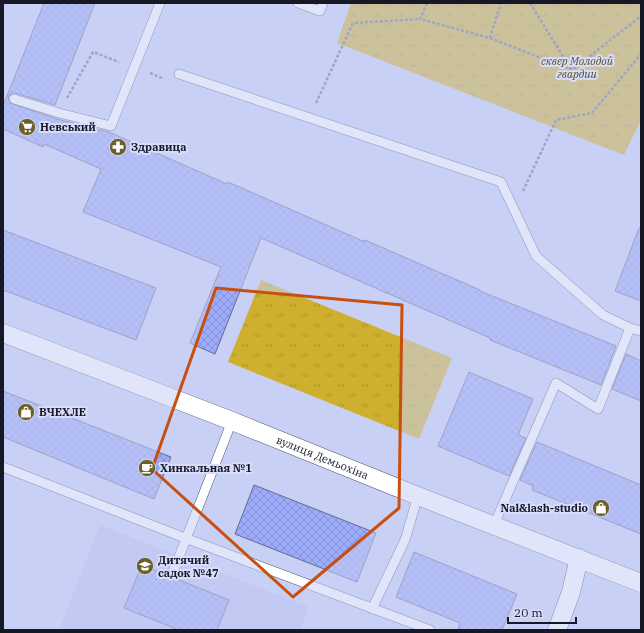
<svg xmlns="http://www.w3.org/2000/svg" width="644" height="633" viewBox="0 0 644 633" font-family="'IBM Plex Serif',serif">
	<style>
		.built { fill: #bac3ef }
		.park { fill: url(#park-tufts) }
		.building { fill: url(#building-cross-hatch); stroke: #656c8c }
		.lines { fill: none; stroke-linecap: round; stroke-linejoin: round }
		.lane-casing { stroke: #464c6b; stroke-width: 10 }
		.street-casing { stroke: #464c6b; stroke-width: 19 }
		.path { stroke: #6d728a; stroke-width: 2.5; stroke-dasharray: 3 2; stroke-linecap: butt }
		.lane { stroke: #fff; stroke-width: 9 }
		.street { stroke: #fff; stroke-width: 18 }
		.marked { fill: none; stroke: #c84f10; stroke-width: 3; stroke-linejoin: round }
		.labels { text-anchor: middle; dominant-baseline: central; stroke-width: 4; stroke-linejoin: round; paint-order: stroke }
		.park-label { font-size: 11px; font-style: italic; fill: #594d1b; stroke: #d7ddfb }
		.poi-label { font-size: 11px; font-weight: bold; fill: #161825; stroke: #d7ddfb; text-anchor: start }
		.street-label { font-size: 11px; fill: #161825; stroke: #d7ddfb }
	</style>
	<defs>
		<pattern id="park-tufts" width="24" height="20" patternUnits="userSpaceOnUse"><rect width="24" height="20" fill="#ceb02e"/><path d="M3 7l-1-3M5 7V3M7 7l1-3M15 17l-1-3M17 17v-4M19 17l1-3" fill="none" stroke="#b09729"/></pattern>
		<pattern id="building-cross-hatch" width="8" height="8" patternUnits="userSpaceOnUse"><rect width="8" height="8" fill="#9dabfb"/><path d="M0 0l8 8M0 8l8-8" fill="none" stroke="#8692d7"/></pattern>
	</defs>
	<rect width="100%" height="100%" fill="#c8d0f5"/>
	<path class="built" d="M100 525 309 607 300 630H67L60 627Z"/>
	<g class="park">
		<path d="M351 3H641V120L624 155 337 43Z"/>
		<path d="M261 280 452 358 419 439 228 362Z"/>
	</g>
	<g class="building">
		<path d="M44 3H95L55 105 15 93H12L8 97 10 103 57 119 109 132 227 184 228 182 365 242V240L480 290V291L616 346 601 385 490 340V338L261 238 215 354 190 343 221 267 83 212 101 169 44 144 43 147 3 129V106Z"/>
		<path d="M639 228H641V301L615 291Z"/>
		<path d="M3 230 156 288 136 340 3 290Z"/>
		<path d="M626 354 641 361V401L612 389Z"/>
		<path d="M469 372 533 399 518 435 526 438 509 476 438 446Z"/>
		<path d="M3 391 171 457 154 499 3 437Z"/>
		<path d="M537 442 641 485V534L532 490 533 486 520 480Z"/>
		<path d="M254 485 376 533 357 582 235 534Z"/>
		<path d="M414 552 517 594 502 630H458L460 623 396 597Z"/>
		<path d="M142 565 229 600 217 630H179L124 608Z"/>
	</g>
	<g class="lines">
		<defs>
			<g id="lane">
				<path d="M298 3 320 11 323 3"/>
				<path d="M179 74 501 182 536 256 603 315 630 328 641 331"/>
				<path d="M14 99 59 113 111 126 160 3"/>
				<path d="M3 467 185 538 430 630"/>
				<path d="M494 525 556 383 598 409 630 328"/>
				<path d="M173 572 232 421"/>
				<path d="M372 609 405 540 418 496"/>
			</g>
			<g id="street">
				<path id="s1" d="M3 333 232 421 418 496 641 583"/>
				<path d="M557 630 571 592 579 558"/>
			</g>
		</defs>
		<use href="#lane" class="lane-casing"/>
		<use href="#street" class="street-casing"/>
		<g class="path">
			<path d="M427 3 420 19 490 38 572 70 641 16"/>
			<path d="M530 3 571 69"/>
			<path d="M490 38 501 3"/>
			<path d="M150 73 164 79"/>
			<path d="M67 98 93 52 119 62"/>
			<path d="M316 103 353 23 420 19"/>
			<path d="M523 191 556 120 592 113 641 54"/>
		</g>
		<use href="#lane" class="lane"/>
		<use href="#street" class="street"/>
	</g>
	<path d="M0 0H644V633H0ZM216 288 402 305 399 508 293 597 152 469Z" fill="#c8d0f5" fill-opacity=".55" fill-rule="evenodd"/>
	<path class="marked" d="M216 288 402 305 399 508 293 597 152 469Z"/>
	<defs>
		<symbol id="supermarket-disc" viewBox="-11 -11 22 22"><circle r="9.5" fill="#6c5f2c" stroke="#d7ddfb"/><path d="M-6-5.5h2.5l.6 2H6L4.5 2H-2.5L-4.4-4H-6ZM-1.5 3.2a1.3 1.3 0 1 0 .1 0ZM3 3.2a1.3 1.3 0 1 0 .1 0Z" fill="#fff"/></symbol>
		<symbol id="pharmacy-disc" viewBox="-11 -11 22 22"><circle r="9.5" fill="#6c5f2c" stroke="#d7ddfb"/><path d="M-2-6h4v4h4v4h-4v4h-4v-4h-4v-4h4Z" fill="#fff"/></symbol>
		<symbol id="shop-disc" viewBox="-11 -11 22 22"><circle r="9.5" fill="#6c5f2c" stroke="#d7ddfb"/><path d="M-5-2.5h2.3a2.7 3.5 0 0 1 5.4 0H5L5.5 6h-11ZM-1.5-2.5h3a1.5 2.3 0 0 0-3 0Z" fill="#fff"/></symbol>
		<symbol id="cafe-disc" viewBox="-11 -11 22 22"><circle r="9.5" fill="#6c5f2c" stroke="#d7ddfb"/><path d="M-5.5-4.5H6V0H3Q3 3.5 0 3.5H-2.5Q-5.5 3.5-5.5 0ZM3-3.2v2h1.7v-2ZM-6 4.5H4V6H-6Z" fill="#fff"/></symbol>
		<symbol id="school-disc" viewBox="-11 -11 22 22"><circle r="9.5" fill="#6c5f2c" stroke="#d7ddfb"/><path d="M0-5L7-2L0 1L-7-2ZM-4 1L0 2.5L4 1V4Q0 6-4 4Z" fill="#fff"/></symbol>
	</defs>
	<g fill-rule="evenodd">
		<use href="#supermarket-disc" x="17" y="117" width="20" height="20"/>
		<use href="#pharmacy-disc" x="108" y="137" width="20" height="20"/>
		<use href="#shop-disc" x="16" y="402" width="20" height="20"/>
		<use href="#cafe-disc" x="137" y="458" width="20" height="20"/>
		<use href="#shop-disc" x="591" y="498" width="20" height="20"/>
		<use href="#school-disc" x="135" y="556" width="20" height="20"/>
	</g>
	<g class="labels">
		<g class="park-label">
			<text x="577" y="61">сквер Молодой<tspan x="577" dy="13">гвардии</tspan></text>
		</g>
		<g class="poi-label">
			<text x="40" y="127">Невський</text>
			<text x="131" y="147">Здравица</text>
			<text x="39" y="412">ВЧЕХЛЕ</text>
			<text x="160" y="468">Хинкальная №1</text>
			<text x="588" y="508" text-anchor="end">Nal&amp;lash-studio</text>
			<text x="158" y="560">Дитячий<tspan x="158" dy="13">садок №47</tspan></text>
		</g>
		<g class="street-label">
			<text stroke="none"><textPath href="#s1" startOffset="343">вулиця Демьохіна</textPath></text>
		</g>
	</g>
	<rect width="644" height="633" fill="none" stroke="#161825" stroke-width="8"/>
	<path d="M508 617v6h68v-6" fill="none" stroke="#161825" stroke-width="2"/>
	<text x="514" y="617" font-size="12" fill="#161825" stroke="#d7ddfb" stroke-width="3" paint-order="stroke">20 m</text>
</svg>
